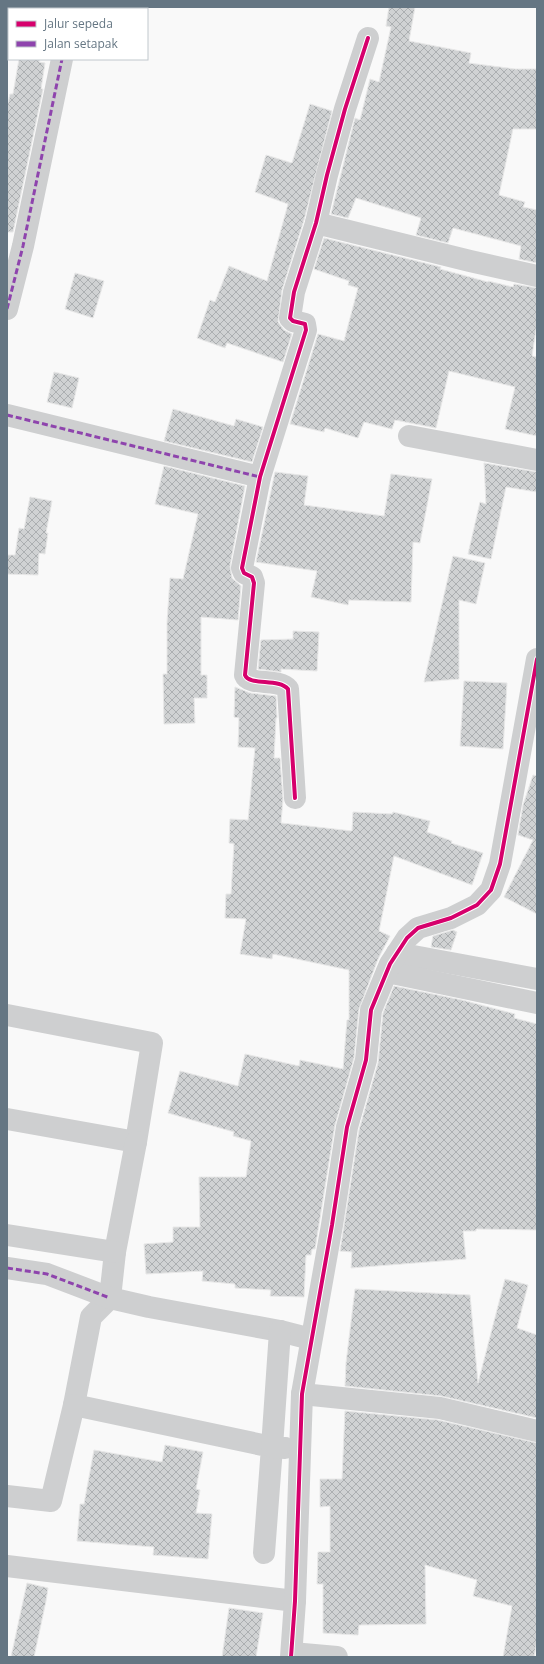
<svg xmlns="http://www.w3.org/2000/svg" width="544" height="1664" viewBox="0 0 544 1664" font-family="'Open Sans',sans-serif">
	<style>
		.building { fill: url(#building-cross-hatch); stroke: #e8e8e8 }
		.lines { fill: none; stroke-linecap: round; stroke-linejoin: round }
		.street { stroke: #cecfd0; stroke-width: 22 }
		.quiet { stroke: #8e44ad; stroke-width: 3; stroke-dasharray: 6 3; stroke-linecap: butt }
		.cycleway-casing { stroke: #fff; stroke-width: 6 }
		.cycleway { stroke: #d6006c; stroke-width: 4 }
	</style>
	<defs>
		<pattern id="building-cross-hatch" width="8" height="8" patternUnits="userSpaceOnUse"><rect width="8" height="8" fill="#d0d2d3"/><path d="M0 0l8 8M0 8l8-8" fill="none" stroke="#acafb1"/></pattern>
	</defs>
	<rect width="100%" height="100%" fill="#f9f9f9"/>
	<g class="building">
		<path d="M389 7H415L409 41 471 53 469 63 515 69H537V129H513L499 195 525 202 523 207 537 210V263L519 259 521 246 453 228 448 243 416 235 421 218 356 198 348 218 331 214 355 118 360 120 370 79 379 82 391 27 386 26Z"/>
		<path d="M19 59H40L39 62 45 63 41 89H43L13 232H7V107L10 94H13Z"/>
		<path d="M310 104 332 111 304 220 282 290 278 322 284 330 292 334 283 362 227 343 225 348 197 338 210 300 215 302 229 266 267 281 288 204 255 192 266 155 292 163Z"/>
		<path d="M324 238 441 267 440 269 488 282V281L513 287 514 284 537 288V323L532 356 537 357V436L505 429 515 387 449 371 436 428 395 420 392 429 364 422 358 438 325 428 324 432 290 424 318 334 344 341 358 288 348 285 349 281 314 269Z"/>
		<path d="M75 273 104 281 93 318 65 309Z"/>
		<path d="M54 372 79 378 72 408 47 402Z"/>
		<path d="M173 409 234 426 236 419 263 427 252 462 164 441Z"/>
		<path d="M484 463 537 472V492L506 487 491 559 468 554 480 502 486 504Z"/>
		<path d="M164 466 245 486 230 566 232 578 241 586 238 620 201 617V675H207V698H194L195 723 164 724 163 674H167V622L170 578 183 579 198 514 155 504Z"/>
		<path d="M275 472 308 476 304 505 384 516 391 474 432 479 420 543 413 542 411 602 349 600 348 605 311 597 317 571 256 562Z"/>
		<path d="M30 497 52 501 46 533H48L45 554 39 553 38 575 7 574V555H15L19 528 24 529Z"/>
		<path d="M453 556 485 563 476 604 459 600V679L424 682Z"/>
		<path d="M293 631 319 632 317 671 281 669V672L258 669 261 640 293 639Z"/>
		<path d="M464 681 507 683 503 749 460 746Z"/>
		<path d="M235 687 250 693 276 696 277 718H276L274 758H280L283 799 281 823 352 831 353 812 392 814 393 812 430 821 427 832 452 841 451 843 483 853 472 885 394 856 379 931 390 936 378 959 359 1009 354 1058 335 1125 315 1249H312L311 1255H306L304 1297 270 1296 271 1290 235 1288V1284L202 1281 203 1271 146 1274 144 1244 173 1242V1227H200L199 1177H246L251 1141 233 1136 234 1132 168 1113 180 1071 238 1086 245 1054 299 1066 300 1060 343 1069 347 1020H349V970L273 954 272 959 240 954 246 919 225 918 226 894H231L234 844 229 843 230 819 248 820 255 748 238 747 239 718 234 717Z"/>
		<path d="M533 775 537 776V914L504 897 533 840 518 835 523 805Z"/>
		<path d="M453 930 457 932 451 950 431 947 433 936Z"/>
		<path d="M394 986 462 1000 515 1014 514 1018 537 1024V1230L476 1229V1231H463L466 1259 351 1268 352 1252 340 1251 359 1130 378 1063 383 1013Z"/>
		<path d="M505 1279 528 1285 517 1328 537 1335V1418L441 1396 345 1386 346 1363 355 1289 470 1295 478 1383Z"/>
		<path d="M345 1411 438 1420 537 1443V1641L534 1657H503L512 1606 473 1596 477 1580 425 1565 426 1624 359 1625 358 1635 323 1633V1584H317L318 1552H330V1506L320 1507V1479H342Z"/>
		<path d="M165 1445 203 1452 196 1489 200 1490 196 1513 212 1514 208 1559 153 1555 154 1547 77 1541 80 1504H84L94 1450 162 1462Z"/>
		<path d="M27 1583 48 1588 46 1601 34 1657H11Z"/>
		<path d="M229 1608 263 1613 256 1657H222Z"/>
	</g>
	<g class="lines">
		<g class="street">
			<path d="M72 9 73 7"/>
			<path d="M316 223 470 261 537 276"/>
			<path d="M7 309 23 246 62 59"/>
			<path d="M7 415 260 477"/>
			<path d="M409 436 537 460"/>
			<path d="M295 798 288 689C279 678 249 686 245 675L254 583 252 577 244 573 242 568 260 477 306 330 305 324 293 321 290 318 294 292 316 223 327 175 345 109 368 38"/>
			<path d="M397 953 537 979"/>
			<path d="M387 972 537 1003"/>
			<path d="M7 1015 152 1043 136 1142 7 1119"/>
			<path d="M136 1142 115 1252 110 1298 91 1317 74 1405 272 1447 264 1553"/>
			<path d="M7 1235 115 1252"/>
			<path d="M7 1268 47 1274 110 1298 149 1307 280 1331 311 1339"/>
			<path d="M280 1331 272 1447 285 1448"/>
			<path d="M302 1394 440 1408 537 1431"/>
			<path d="M7 1496 51 1501 74 1405"/>
			<path d="M7 1566 295 1601"/>
			<path d="M292 1653 337 1657"/>
			<path d="M291 1657 295 1601 302 1394 332 1225 347 1127 366 1060 371 1010 390 964 407 938 418 928 451 918 477 905 491 890 500 864 537 659"/>
		</g>
		<g class="quiet">
			<path d="M72 9 73 7"/>
			<path d="M7 309 23 246 62 59"/>
			<path d="M7 415 260 477"/>
			<path d="M7 1268 47 1274 110 1298"/>
		</g>
		<defs>
			<g id="cycleway">
				<path d="M295 798 288 689C279 678 249 686 245 675L254 583 252 577 244 573 242 568 260 477 306 330 305 324 293 321 290 318 294 292 316 223 327 175 345 109 368 38"/>
				<path d="M291 1657 295 1601 302 1394 332 1225 347 1127 366 1060 371 1010 390 964 407 938 418 928 451 918 477 905 491 890 500 864 537 659"/>
			</g>
		</defs>
		<use href="#cycleway" class="cycleway-casing"/>
		<use href="#cycleway" class="cycleway"/>
	</g>
	<rect width="544" height="1664" fill="none" stroke="#657683" stroke-width="16"/>
	<rect x="8" y="8" width="140" height="52" fill="#ffffff" stroke="#c1c8cd"/>
	<rect x="16" y="21" width="20" height="6" fill="#d6006c" stroke="#c1c8cd"/>
	<text x="44" y="28" font-size="12" fill="#657683">Jalur sepeda</text>
	<rect x="16" y="41" width="20" height="6" fill="#8e44ad" stroke="#c1c8cd"/>
	<text x="44" y="48" font-size="12" fill="#657683">Jalan setapak</text>
</svg>
